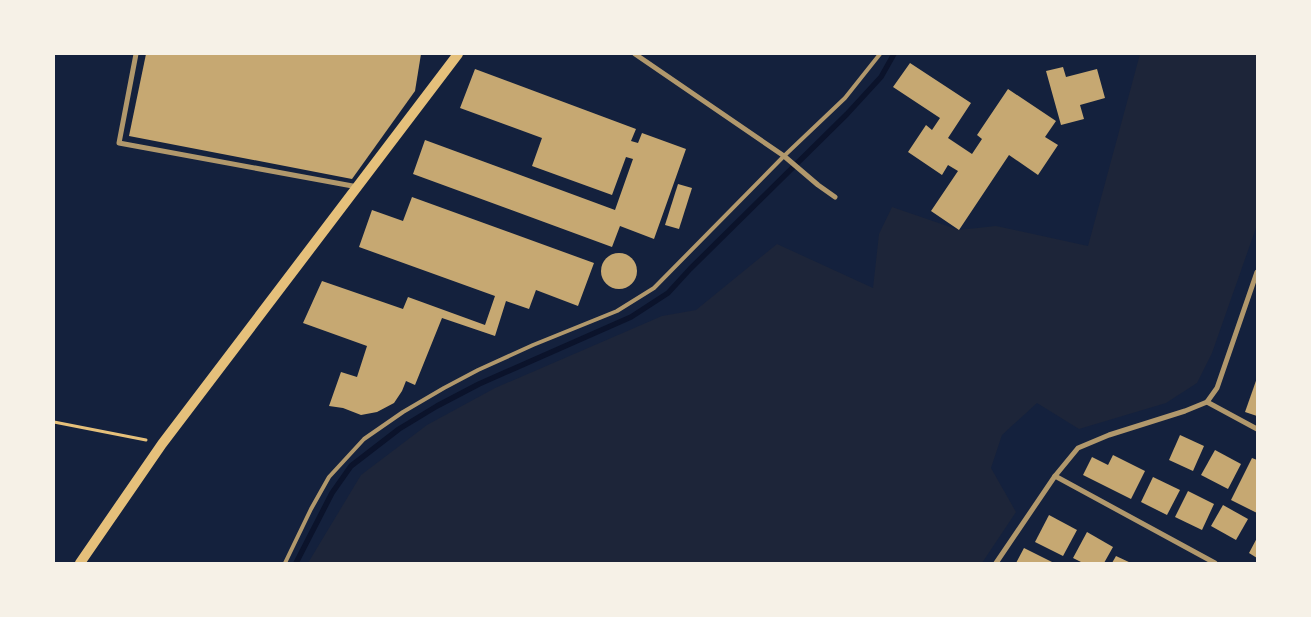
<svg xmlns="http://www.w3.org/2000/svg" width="1311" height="617" viewBox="0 0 1311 617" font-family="'Work Sans',sans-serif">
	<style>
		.green { fill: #1d2539 }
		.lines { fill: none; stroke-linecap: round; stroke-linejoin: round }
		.stream { stroke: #0b132b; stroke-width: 5.5 }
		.building { fill: #c6a872 }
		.path { stroke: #e5c07b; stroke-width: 3 }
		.service { stroke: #b1986c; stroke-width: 4 }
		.minor { stroke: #b1986c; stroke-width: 5 }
		.secondary { stroke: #e5c07b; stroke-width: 10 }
	</style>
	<rect width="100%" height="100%" fill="#14213d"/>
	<path class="green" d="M1140 54H1257V225L1212 353 1197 383 1166 403 1079 429 1037 403 1002 435 991 468 1016 512 982 563H308L361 475 427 425 495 388 662 316 696 310 777 244 873 288 879 234 892 207 959 230 996 226 1088 246Z"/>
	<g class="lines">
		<path class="stream" d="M296 563 332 493 351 466 399 429 437 406 479 384 631 317 668 293 690 269 847 114 881 77 894 54"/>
	</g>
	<g class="building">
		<path d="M146 54H421L415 91 352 179 129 136Z"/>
		<path d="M910 63 971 103 948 138 972 154 982 139 977 135 1008 89 1056 121 1045 137 1058 145 1038 175 1009 155 959 230 931 211 958 171 948 165 942 175 908 152 926 125 932 130 940 118 893 87Z"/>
		<path d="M1063 67 1066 77 1097 69 1105 98 1080 105 1084 119 1061 125 1046 71Z"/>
		<path d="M475 69 636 129 631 141 638 143 642 133 686 149 654 239 620 226 612 247 413 174 425 140 615 210 633 159 626 157 612 195 532 166 542 138 460 108Z"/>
		<path d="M678 184 692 188 679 229 665 225Z"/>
		<path d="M412 197 594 263 578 306 536 290 529 309 506 301 495 336 442 318 415 385 406 381 402 391 394 403 377 412 361 415 343 408 329 406 341 372 357 377 367 346 303 323 322 281 403 309 408 297 485 325 495 296 359 247 372 210 403 221Z"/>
		<circle cx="619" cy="271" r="18"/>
		<path d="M1257 378V416L1245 412Z"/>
		<path d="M1180 435 1204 446 1193 471 1169 460Z"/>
		<path d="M1215 450 1241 464 1228 489 1201 475Z"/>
		<path d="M1113 455 1145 471 1131 499 1083 475 1092 457 1108 465Z"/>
		<path d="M1252 458 1257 460V513L1231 500Z"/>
		<path d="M1153 477 1180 490 1167 515 1141 502Z"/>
		<path d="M1188 491 1214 504 1202 530 1175 517Z"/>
		<path d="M1223 505 1248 519 1236 540 1211 526Z"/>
		<path d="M1049 515 1077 530 1063 556 1035 542Z"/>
		<path d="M1087 532 1113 547 1104 563H1083L1073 558Z"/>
		<path d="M1257 538V558L1249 553Z"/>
		<path d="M1024 548 1054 563H1016Z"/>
		<path d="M1116 556 1131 563H1112Z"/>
	</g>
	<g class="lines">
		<path class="path" d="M54 422 146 440"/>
		<path class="service" d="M285 563 311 509 329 477 364 439 403 412 444 388 478 370 533 345 617 311 654 288 784 156 845 98 880 54"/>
		<g class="minor">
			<path d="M136 54 119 143 358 187"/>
			<path d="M635 54 784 156 818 185 835 197"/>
			<path d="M1207 402 1257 429"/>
			<path d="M1055 476 1215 563"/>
			<path d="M996 563 1055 476 1078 448 1109 435 1185 411 1207 402 1217 388 1257 272"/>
		</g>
		<path class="secondary" d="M80 563 162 444 458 54"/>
	</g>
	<rect width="1311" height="617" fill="none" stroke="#f6f1e7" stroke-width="110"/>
</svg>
